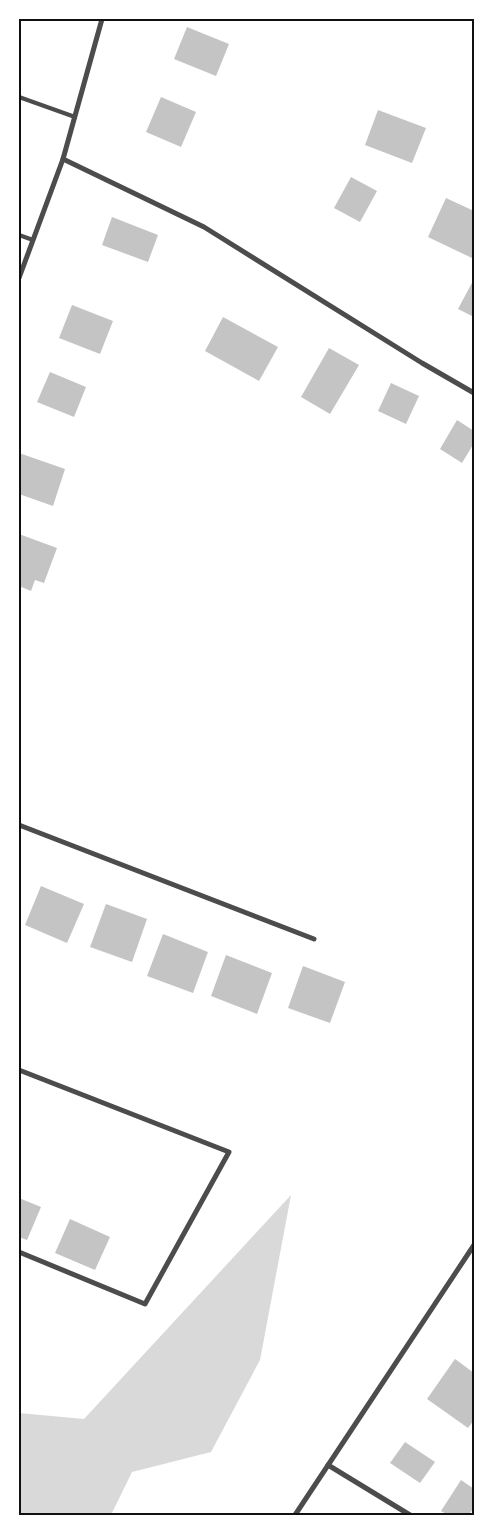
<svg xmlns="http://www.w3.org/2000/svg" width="493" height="1534" viewBox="0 0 493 1534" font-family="Ubuntu,sans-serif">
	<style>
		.water { fill: #d9d9d9 }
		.building { fill: #c4c4c4 }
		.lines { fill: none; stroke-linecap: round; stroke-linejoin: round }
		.service { stroke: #4c4c4c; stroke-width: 4 }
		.minor { stroke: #4c4c4c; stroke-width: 5 }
		.neatline { fill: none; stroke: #111; stroke-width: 2 }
	</style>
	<rect width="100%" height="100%" fill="#fff"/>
	<path class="water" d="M291 1195 260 1360 211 1452 132 1472 111 1515H19V1413L84 1419Z"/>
	<g class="building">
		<path d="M187 27 229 44 216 76 174 59Z"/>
		<path d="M161 97 196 112 181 147 146 132Z"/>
		<path d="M378 110 426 128 412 163 365 145Z"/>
		<path d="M351 177 377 191 360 222 334 208Z"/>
		<path d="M446 198 474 211V259L428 237Z"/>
		<path d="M112 217 158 235 148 262 102 245Z"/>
		<path d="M474 279V317L458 309Z"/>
		<path d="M72 305 113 321 100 354 59 338Z"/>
		<path d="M223 317 278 347 259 381 205 351Z"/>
		<path d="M329 348 359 365 330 414 301 397Z"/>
		<path d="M50 372 86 387 74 417 37 402Z"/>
		<path d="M391 383 419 396 406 424 378 411Z"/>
		<path d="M457 420 474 431V443L462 463 440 449Z"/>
		<path d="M19 453 65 469 53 506 19 494Z"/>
		<path d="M19 534 57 548 44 583 35 580 31 591 19 586Z"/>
		<path d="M41 886 84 904 67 943 25 925Z"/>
		<path d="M106 904 147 919 132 962 90 947Z"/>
		<path d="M163 934 208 952 193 993 147 976Z"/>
		<path d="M226 955 272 973 257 1014 211 996Z"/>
		<path d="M303 966 345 982 330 1023 288 1008Z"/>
		<path d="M19 1198 41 1207 27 1240 19 1237Z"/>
		<path d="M70 1219 110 1237 95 1270 55 1253Z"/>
		<path d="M455 1359 474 1373V1420L468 1428 427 1399Z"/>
		<path d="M405 1442 435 1462 420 1483 390 1463Z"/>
		<path d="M461 1480 474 1489V1507L469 1515H448L441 1511Z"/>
	</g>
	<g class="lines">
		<g class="service">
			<path d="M19 97 75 117"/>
			<path d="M19 235 33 240"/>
		</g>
		<g class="minor">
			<path d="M63 159 204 227 422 363 474 393"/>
			<path d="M19 278 63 159 102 19"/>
			<path d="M19 825 314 939"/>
			<path d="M19 1070 229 1152 145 1304 19 1252"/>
			<path d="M328 1465 410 1515"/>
			<path d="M295 1515 474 1245"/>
		</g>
	</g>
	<rect width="493" height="1534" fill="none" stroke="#ffffff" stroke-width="40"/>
	<rect x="20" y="20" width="453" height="1494" class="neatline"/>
</svg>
